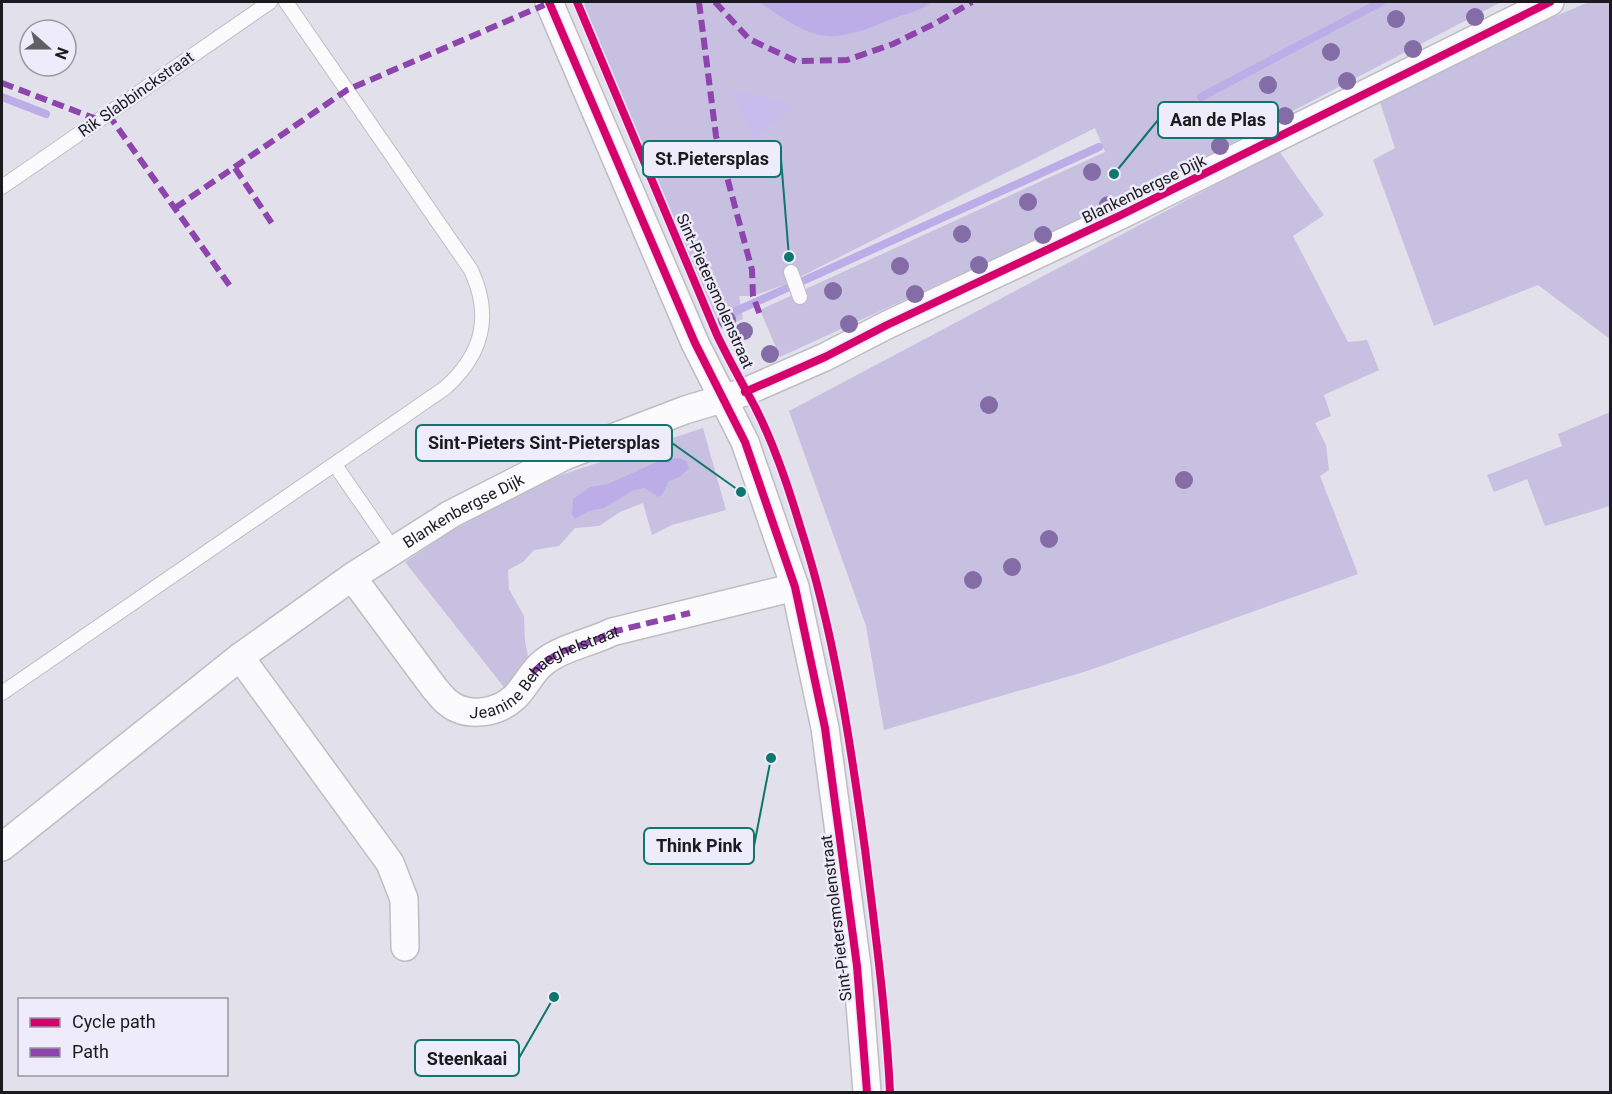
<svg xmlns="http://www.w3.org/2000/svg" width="1612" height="1094" viewBox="0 0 1612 1094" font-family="Roboto,sans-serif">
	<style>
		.green { fill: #c7c0e0 }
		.forest { fill: #c8bced }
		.water { fill: #bcade9 }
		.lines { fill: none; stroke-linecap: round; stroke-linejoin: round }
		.stream { stroke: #bcade9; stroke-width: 8 }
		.lane-casing { stroke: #bebdc3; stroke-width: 16 }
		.street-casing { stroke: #bebdc3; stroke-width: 30 }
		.lane { stroke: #fbfafc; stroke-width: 14 }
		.street { stroke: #fbfafc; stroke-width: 27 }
		.quiet { stroke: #8e44ad; stroke-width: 6; stroke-dasharray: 12 6; stroke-linecap: butt }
		.cycleway-casing { stroke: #eeebfa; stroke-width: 11 }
		.cycleway { stroke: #d6006c; stroke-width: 8 }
		.tree { fill: #846da6 }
		.labels { text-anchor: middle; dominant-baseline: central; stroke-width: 5; stroke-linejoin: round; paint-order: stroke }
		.street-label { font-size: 16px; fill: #1b1a1f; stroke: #eeebfa }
		.leader { fill: none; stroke: #0f766e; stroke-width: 2 }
		.callout-dot { fill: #0f766e; stroke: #eeebfa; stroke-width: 2 }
		.callout { fill: #eeebfa; stroke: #0f766e; stroke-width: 2 }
		.callout-label { font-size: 18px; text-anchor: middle; font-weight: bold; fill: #1b1a1f }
	</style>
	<rect width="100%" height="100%" fill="#e2e0ea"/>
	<g class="green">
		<path d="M589 2H1501L1129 197 780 357 760 310 1105 152 1095 128 786 284 753 296H739L743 319 721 329 583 4Z"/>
		<path d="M1589 2H1610V339L1538 285 1434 326 1373 160 1395 148 1379 99 1457 58Z"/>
		<path d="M1279 151 1324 215 1293 236 1348 342 1367 340 1379 370 1324 395 1331 416 1315 423 1326 445 1329 470 1320 476 1358 574 1087 671 884 730 866 626 789 411Z"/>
		<path d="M1610 412V506L1545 526 1527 479 1494 492 1487 475 1562 446 1558 434Z"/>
		<path d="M703 428 726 510 672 525 652 535 643 503 620 512 599 526 575 528 559 546 534 550 523 562 508 570 509 589 524 616 525 641 529 662 507 691 405 562 451 531 552 478Z"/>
	</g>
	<path class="forest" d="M729 90 795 104 754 140Z"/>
	<g class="water">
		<path d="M759 2H931C921 11 902 15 889 20 826 47 813 39 759 2Z"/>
		<path d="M679 458 687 462 689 468 681 476 668 482 662 495 658 497 645 488 634 490 604 508 589 511 575 519 572 514 573 499 590 487 608 484 661 460Z"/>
	</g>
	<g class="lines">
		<g class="stream">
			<path d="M2 97 46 114"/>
			<path d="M1201 97 1381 2"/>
			<path d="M734 312 1099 147"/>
		</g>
		<defs>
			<g id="lane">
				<path d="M2 187 270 2"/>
				<path d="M791 272 800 297"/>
				<path d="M335 465 394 550"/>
				<path d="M2 693 445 388C482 355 493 317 471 270L286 2"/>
			</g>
			<g id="street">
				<path d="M549 2 695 343 745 442 795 587 825 728 857 966 867 1092"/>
				<path id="s1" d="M352 577 435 689C439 693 443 699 447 702 467 719 498 713 515 697 526 686 532 671 544 662 563 647 590 643 612 632L795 587"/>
				<path d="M240 657 390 863 404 899 405 947"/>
				<path id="s2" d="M2 847 240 657 352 577 451 514 565 456 685 410 745 392 825 357 887 325 1121 215 1550 2"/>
			</g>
		</defs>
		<use href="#lane" class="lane-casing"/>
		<use href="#street" class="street-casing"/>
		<use href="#lane" class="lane"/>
		<use href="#street" class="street"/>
		<g class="quiet">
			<path d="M699 2 716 136 752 270 753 296 760 315"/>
			<path d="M715 2 749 39 796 61 847 60 893 44 936 23 972 2"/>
			<path d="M2 83 99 120"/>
			<path d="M108 114 232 289"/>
			<path d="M235 168 273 225"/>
			<path d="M175 208 347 90 551 2"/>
			<path d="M532 673 545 661 561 652 593 641 612 632 690 613"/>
		</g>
		<defs>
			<g id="cycleway">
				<path d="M549 2 695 343 745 442 795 587 825 728 857 966 867 1092"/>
				<path d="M577 2 717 335C729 360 742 383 755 407 772 440 789 489 800 526 834 631 850 740 865 849 875 930 886 1011 890 1092"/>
				<path d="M745 392 825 357 887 325 1121 215 1550 2"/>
			</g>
		</defs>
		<use href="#cycleway" class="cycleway-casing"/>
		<use href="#cycleway" class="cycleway"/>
	</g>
	<g class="tree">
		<circle cx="1475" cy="17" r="9"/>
		<circle cx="1396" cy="19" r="9"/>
		<circle cx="1413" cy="49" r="9"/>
		<circle cx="1331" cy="52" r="9"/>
		<circle cx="1347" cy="81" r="9"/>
		<circle cx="1268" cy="85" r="9"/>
		<circle cx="1285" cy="116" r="9"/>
		<circle cx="1220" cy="146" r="9"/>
		<circle cx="1092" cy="172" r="9"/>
		<circle cx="1028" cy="202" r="9"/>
		<circle cx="1108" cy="205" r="9"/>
		<circle cx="962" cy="234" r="9"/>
		<circle cx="1043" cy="235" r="9"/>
		<circle cx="979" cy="265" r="9"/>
		<circle cx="900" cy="266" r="9"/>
		<circle cx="833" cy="291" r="9"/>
		<circle cx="915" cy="294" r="9"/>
		<circle cx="727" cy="320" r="9"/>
		<circle cx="849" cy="324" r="9"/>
		<circle cx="744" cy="331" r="9"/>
		<circle cx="770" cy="354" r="9"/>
		<circle cx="989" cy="405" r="9"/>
		<circle cx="1184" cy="480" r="9"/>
		<circle cx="1049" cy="539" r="9"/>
		<circle cx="1012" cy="567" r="9"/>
		<circle cx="973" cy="580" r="9"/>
	</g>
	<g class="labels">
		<g class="street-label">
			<text transform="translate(136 94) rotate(-35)">Rik Slabbinckstraat</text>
			<text transform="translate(1144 189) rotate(-26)">Blankenbergse Dijk</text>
			<text transform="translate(715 291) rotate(66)">Sint-Pietersmolenstraat</text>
			<text stroke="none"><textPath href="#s2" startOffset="572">Blankenbergse Dijk</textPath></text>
			<text stroke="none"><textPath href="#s1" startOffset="270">Jeanine Behaeghelstraat</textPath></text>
			<text transform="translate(836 918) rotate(-97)">Sint-Pietersmolenstraat</text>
		</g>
	</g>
	<path class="leader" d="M1114 174L1158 120M789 257L781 159M741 492L672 443M771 758L754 846M554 997L519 1058"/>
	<g class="callout-dot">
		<circle cx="1114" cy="174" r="6"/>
		<circle cx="789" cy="257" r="6"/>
		<circle cx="741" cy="492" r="6"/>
		<circle cx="771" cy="758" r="6"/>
		<circle cx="554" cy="997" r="6"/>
	</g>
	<g class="callout">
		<rect x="1158" y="102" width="120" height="36" rx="6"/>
		<rect x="643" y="141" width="138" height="36" rx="6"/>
		<rect x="416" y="425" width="256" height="36" rx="6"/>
		<rect x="644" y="828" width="110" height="36" rx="6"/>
		<rect x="415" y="1040" width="104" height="36" rx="6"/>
	</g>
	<g class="callout-label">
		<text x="1218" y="126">Aan de Plas</text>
		<text x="712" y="165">St.Pietersplas</text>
		<text x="544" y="449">Sint-Pieters Sint-Pietersplas</text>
		<text x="699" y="852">Think Pink</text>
		<text x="467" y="1065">Steenkaai</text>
	</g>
	<rect width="1612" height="1094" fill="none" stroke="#1b1a1f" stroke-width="6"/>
	<rect x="18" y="998" width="210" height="78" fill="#eeebfa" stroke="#9a97a2" stroke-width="1.5"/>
	<rect x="30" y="1018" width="30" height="9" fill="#d6006c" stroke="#9a97a2" stroke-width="1.5"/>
	<text x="72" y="1028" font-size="18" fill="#1b1a1f">Cycle path</text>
	<rect x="30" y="1048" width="30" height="9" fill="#8e44ad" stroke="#9a97a2" stroke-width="1.5"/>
	<text x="72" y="1058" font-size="18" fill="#1b1a1f">Path</text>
	<g transform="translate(48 48) rotate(111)"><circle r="28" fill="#eeebfa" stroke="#9a97a2" stroke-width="1.5"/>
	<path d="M0-4.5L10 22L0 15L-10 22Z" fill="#615f66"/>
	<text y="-9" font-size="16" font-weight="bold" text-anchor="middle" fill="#1b1a1f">N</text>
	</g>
</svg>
